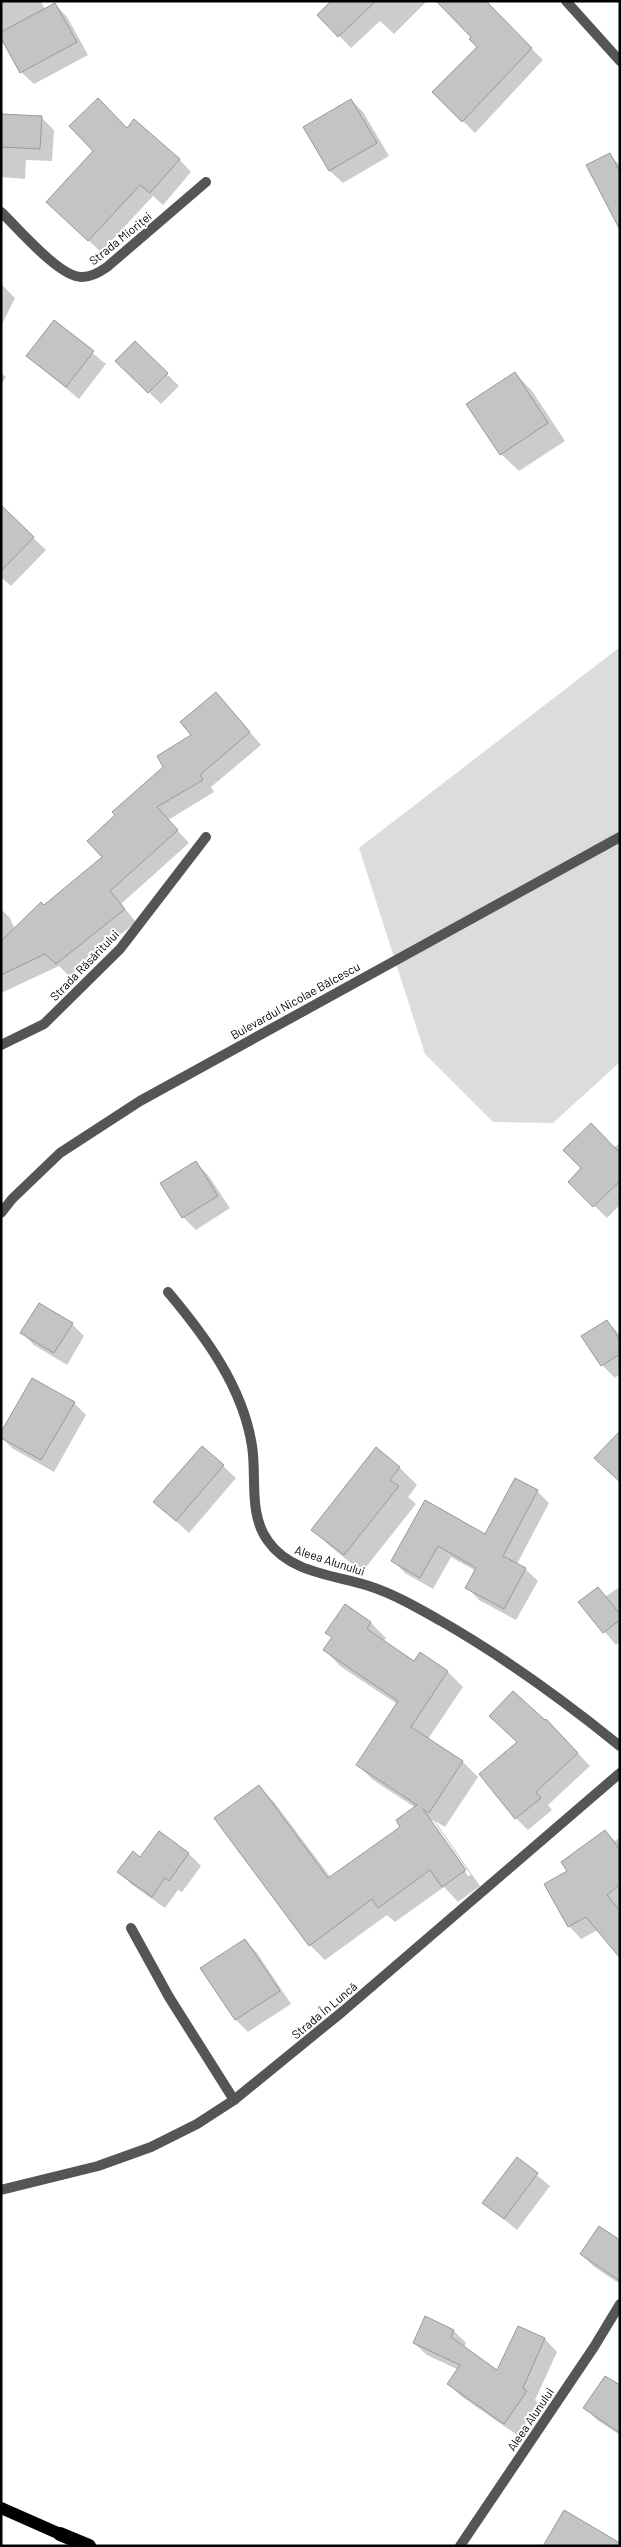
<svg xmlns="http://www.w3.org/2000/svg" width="621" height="2547" viewBox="0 0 621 2547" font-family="Barlow,sans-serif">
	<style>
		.green { fill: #dcdcdc }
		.shadow { fill: #0003; fill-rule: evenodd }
		.building { fill: #c4c4c4; stroke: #999 }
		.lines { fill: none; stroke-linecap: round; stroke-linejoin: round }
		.minor { stroke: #555; stroke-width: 10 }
		.tertiary { stroke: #555; stroke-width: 10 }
		.primary { stroke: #000; stroke-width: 12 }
		.trunk { stroke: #000; stroke-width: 14 }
		.labels { text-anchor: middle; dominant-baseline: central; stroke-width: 4; stroke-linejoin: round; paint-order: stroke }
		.street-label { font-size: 12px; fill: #000; stroke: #fff }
	</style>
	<rect width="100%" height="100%" fill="#fff"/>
	<path class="green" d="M620 647V1062L553 1123 493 1122 425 1054 359 848Z"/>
	<g class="shadow">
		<path d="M1 1H41L45 10 55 4 67 17 88 55 34 84 21 72 1 36Z"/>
		<path d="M333 1H427L394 34 380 21 351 48 319 15Z"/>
		<path d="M438 1H490L487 4 543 60 475 133 434 92 479 47 473 37Z"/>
		<path d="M351 100 363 112 389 156 343 183 330 171 305 127Z"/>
		<path d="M1 115 41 117 54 130 52 161 26 160 25 179 1 177Z"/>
		<path d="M127 130 179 159 191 172 163 205 153 196 101 252 60 214Z"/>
		<path d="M609 155 620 165V222Z"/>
		<path d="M1 284 15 298 1 326Z"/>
		<path d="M54 322 106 364 79 399 27 356Z"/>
		<path d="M135 342 179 386 161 404 117 361Z"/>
		<path d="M1 373 6 377 1 385Z"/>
		<path d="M515 373 532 391 565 441 519 471 501 454Z"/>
		<path d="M1 507 46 550 11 586 1 577Z"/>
		<path d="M228 706 261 745 211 787 214 792 168 820 189 843 121 904 136 922 69 976 59 966 1 993V909L10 918 15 929 104 858 165 767 193 735Z"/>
		<path d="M620 1143V1205L607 1218 570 1182Z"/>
		<path d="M196 1163 208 1175 230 1208 196 1230 183 1217 162 1184Z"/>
		<path d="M607 1321 620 1335V1374L615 1378 602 1365 583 1336Z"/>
		<path d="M72 1324 84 1336 67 1365 34 1345 22 1333Z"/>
		<path d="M74 1403 86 1415 54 1472 12 1448 1 1437Z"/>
		<path d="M223 1466 236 1478 189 1533 155 1502Z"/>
		<path d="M400 1468 417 1485 408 1497 416 1504 362 1572 331 1547 313 1530Z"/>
		<path d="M537 1491 549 1503 517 1564 525 1569 538 1581 516 1620 479 1600 467 1587 476 1571 451 1557 433 1589 405 1573 393 1561 426 1502 486 1535Z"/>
		<path d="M620 1587V1642L616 1645 580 1603 606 1596Z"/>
		<path d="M345 1606 371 1623 386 1638 383 1642 415 1663 448 1672 463 1687 428 1739 463 1762 478 1777 445 1827 435 1821 480 1886 458 1902 444 1887 395 1922 387 1915 325 1960 310 1945 216 1818 259 1786 274 1802 331 1878 402 1827 416 1808 373 1780 358 1765 397 1704 340 1666 325 1650 333 1638 327 1632ZM433 1820 471 1875 468 1876 431 1822Z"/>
		<path d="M559 1733 590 1766 548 1805 552 1810 528 1830 516 1818 518 1743Z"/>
		<path d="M605 1831 615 1841 620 1837V1956L598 1930 581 1939 569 1926V1872Z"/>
		<path d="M189 1854 201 1866 182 1892 178 1890 165 1908 131 1884 119 1872 141 1858Z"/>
		<path d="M245 1940 257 1953 291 2004 248 2032 236 2020 202 1968Z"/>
		<path d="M517 2159 550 2186 517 2230 484 2203Z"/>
		<path d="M620 2242V2284L593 2266 581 2254Z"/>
		<path d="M518 2327 545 2339 557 2352 535 2400 539 2404 517 2435 461 2396 449 2384 459 2370 427 2355 414 2343 454 2331 466 2343 464 2348 498 2372Z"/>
		<path d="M620 2387V2435L597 2420 585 2408Z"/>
	</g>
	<g class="building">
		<path d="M331 1H376L338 37 317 15Z"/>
		<path d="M436 1H486L532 48 462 122 432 92 477 47 469 39 471 37Z"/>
		<path d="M55 3 77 42 20 73 1 38V32Z"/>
		<path d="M98 98 127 128 134 119 180 159 150 193 140 185 88 241 46 202 93 151 69 126Z"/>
		<path d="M351 99 377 143 329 171 303 127Z"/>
		<path d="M1 114 42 116 40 149 1 147Z"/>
		<path d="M610 153 620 172V230L586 165Z"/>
		<path d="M54 320 94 351 66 387 26 356Z"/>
		<path d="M135 341 168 373 148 393 115 361Z"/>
		<path d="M515 372 548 423 500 455 466 404Z"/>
		<path d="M1 505 34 537 1 571Z"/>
		<path d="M216 692 250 732 200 775 203 780 157 807 178 830 110 891 125 909 56 964 45 954 1 975V941L41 902 44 905 102 857 87 841 115 815 112 812 163 767 157 756 191 735 180 722Z"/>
		<path d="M591 1123 620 1153V1181L593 1207 568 1182 581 1168 563 1150Z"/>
		<path d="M196 1161 218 1196 182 1218 160 1183Z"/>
		<path d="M39 1303 73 1323 54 1353 20 1333Z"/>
		<path d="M607 1320 620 1340V1354L601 1366 581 1336Z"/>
		<path d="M32 1378 75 1402 41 1460 1 1438V1432Z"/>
		<path d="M620 1431V1482L594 1458Z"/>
		<path d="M202 1446 224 1465 176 1521 153 1502Z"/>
		<path d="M376 1447 400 1467 390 1480 399 1486 344 1555 311 1530Z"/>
		<path d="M515 1478 538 1490 503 1556 526 1568 504 1609 465 1588 476 1568 438 1546 420 1578 391 1561 425 1500 485 1534Z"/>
		<path d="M598 1587 620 1614V1620L603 1633 578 1602Z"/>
		<path d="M345 1604 371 1622 367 1629 414 1661 420 1652 448 1671 411 1727 463 1761 429 1813 423 1809 466 1870 442 1887 430 1870 378 1908 372 1899 309 1946 214 1818 259 1785 328 1878 400 1827 396 1820 417 1805 356 1765 398 1701 323 1650 332 1637 325 1633Z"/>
		<path d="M513 1691 545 1720 546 1719 578 1753 536 1792 541 1798 515 1819 479 1774 517 1742 489 1716Z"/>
		<path d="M605 1830 620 1850V1884L607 1895 620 1911V1958L586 1917 568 1927 544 1884 567 1871 561 1862Z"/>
		<path d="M159 1831 189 1853 169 1881 165 1878 152 1897 117 1872 133 1851 140 1857Z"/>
		<path d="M245 1939 280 1991 235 2020 200 1968Z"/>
		<path d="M517 2157 538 2173 504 2219 482 2203Z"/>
		<path d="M599 2226 620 2240V2281L580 2254Z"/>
		<path d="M425 2316 454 2330 451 2337 497 2370 518 2326 545 2338 523 2388 527 2391 504 2424 447 2384 460 2365 413 2343Z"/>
		<path d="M605 2376 620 2385V2433L583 2408Z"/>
		<path d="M564 2510 620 2543V2546H543Z"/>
	</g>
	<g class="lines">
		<g class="minor">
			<path d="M566 1 620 61"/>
			<path d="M1 212C18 228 60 278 82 277 92 277 100 272 107 267L206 182"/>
			<path d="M1 1045 44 1024 120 949 206 837"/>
			<path d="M168 1292C205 1336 243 1387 252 1446 257 1476 248 1514 268 1541 290 1573 335 1575 369 1586 394 1594 418 1608 441 1621 504 1657 563 1700 620 1746"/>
			<path d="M131 1928 169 1997 234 2100"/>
			<path d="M1 2190 98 2166 151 2147 197 2124 234 2100 342 2012 620 1773"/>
			<path d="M460 2546 594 2347 620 2304"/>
		</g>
		<path class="tertiary" d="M1 1213 12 1199 60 1153 140 1101 620 837"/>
		<path class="primary" d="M1 2508 60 2534"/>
		<path class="trunk" d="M60 2534 89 2546"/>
	</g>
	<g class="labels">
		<g class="street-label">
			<text transform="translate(120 238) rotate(-39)">Strada Mioriței</text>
			<text transform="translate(84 965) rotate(-46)">Strada Răsăritului</text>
			<text transform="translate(295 1000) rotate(-29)">Bulevardul Nicolae Bălcescu</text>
			<text transform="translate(330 1560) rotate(18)">Aleea Alunului</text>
			<text transform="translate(324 2010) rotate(-40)">Strada În Luncă</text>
			<text transform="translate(530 2419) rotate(-56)">Aleea Alunului</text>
		</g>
	</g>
	<rect width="621" height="2547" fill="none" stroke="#000000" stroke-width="5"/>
</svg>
